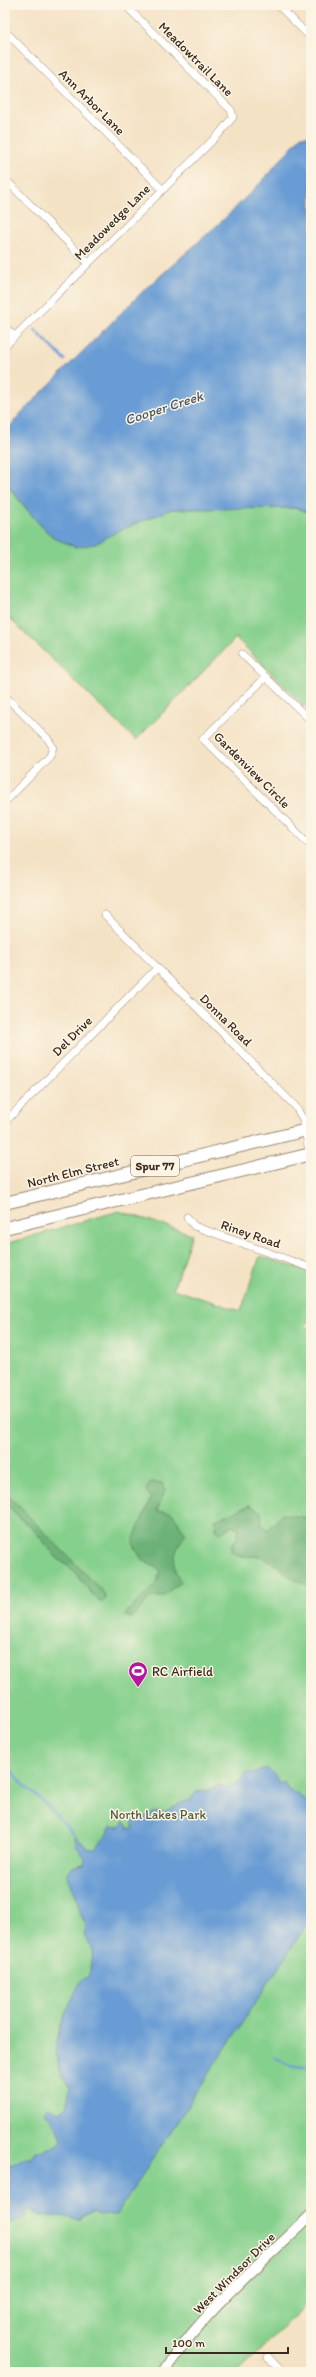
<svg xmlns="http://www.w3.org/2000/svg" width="316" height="2377" viewBox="0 0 316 2377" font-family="Itim,sans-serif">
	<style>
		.green { fill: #86d08d; stroke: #607d56 }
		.forest { fill: #6cb278; stroke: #546e4b }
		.water { fill: #699cd4; stroke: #526379 }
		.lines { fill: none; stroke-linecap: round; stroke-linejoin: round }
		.stream { stroke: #699cd4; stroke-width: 2.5 }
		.street-casing { stroke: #988672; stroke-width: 8 }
		.secondary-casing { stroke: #988672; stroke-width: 12 }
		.primary-casing { stroke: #988672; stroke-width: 14 }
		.street { stroke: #fff; stroke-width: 7 }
		.secondary { stroke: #fff; stroke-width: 10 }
		.primary { stroke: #fff; stroke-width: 12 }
		.labels { text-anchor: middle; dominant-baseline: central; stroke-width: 3; stroke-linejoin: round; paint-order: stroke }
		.shield { fill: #fcf5e5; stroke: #75675a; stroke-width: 1 }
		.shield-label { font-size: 12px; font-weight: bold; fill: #3b2a1e }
		.street-label { font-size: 13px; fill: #3b2a1e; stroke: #fcf5e5 }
		.poi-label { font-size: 13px; fill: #3b2a1e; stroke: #fcf5e5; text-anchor: start }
		.park-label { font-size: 13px; fill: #525c3f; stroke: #fcf5e5 }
		.water-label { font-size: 14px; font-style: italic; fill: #4d5867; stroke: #fcf5e5 }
	</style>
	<rect width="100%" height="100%" fill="#fcf5e5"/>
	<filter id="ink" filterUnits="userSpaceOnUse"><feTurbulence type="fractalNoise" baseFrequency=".025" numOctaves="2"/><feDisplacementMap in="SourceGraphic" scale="8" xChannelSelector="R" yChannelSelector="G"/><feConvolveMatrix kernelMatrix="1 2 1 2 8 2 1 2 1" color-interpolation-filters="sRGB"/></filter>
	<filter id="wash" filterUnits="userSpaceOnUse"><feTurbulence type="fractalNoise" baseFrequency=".012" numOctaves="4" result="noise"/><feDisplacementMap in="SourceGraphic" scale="16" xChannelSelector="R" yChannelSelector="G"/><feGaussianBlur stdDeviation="0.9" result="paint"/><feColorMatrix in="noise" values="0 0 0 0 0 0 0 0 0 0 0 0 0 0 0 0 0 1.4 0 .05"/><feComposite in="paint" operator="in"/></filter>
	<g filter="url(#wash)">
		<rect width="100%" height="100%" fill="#f4e2c5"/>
		<g class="green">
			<path d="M5 483 40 525 55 539 95 544 120 530 172 509 298 508 311 514V713L236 638 136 740 5 614Z"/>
			<path d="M119 1211 192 1234 173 1289 241 1311 260 1256 311 1272V1311L306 1327 311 1329V2300L238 2372H5V1244Z"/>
		</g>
		<g class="forest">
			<path d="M151 1482 162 1483 165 1491 157 1511 172 1513 186 1534C176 1546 168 1567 181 1581L163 1597H151L132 1618 125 1616 127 1612 157 1583 160 1571 155 1566 142 1560 133 1543C138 1525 145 1514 151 1498L146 1490Z"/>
			<path d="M5 1492 104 1593 106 1599 102 1603 92 1594 73 1570 57 1558 33 1529 17 1516 5 1501Z"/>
			<path d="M250 1505 261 1512 262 1525 268 1530 282 1514 311 1518V1587L288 1576 278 1566 261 1556 241 1557 231 1551V1545L237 1538 239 1528 231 1526 221 1533 216 1530 215 1520Z"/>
		</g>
		<g class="water">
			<path d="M301 136H311V514L298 508 172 509 120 530 95 544 76 547 56 539 40 525 5 482V433L21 413 140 294 224 219 264 179Z"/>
			<path d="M261 1769H268L277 1778 279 1784 284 1782 289 1791C299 1792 302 1801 311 1803V1918L116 2215H101L94 2211 84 2216 81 2220C75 2220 71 2218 65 2217 51 2215 41 2219 29 2208L24 2218 9 2224 6 2222 5 2168 26 2157 30 2159 35 2151H42L59 2144 62 2139 58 2128 45 2111 49 2107 59 2112 66 2108 70 2087C42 2051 64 2017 81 1980L88 1977C94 1961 95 1948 84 1936L86 1925C78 1913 79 1901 73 1889 70 1882 67 1880 67 1872L72 1866 84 1864 85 1859 77 1846 74 1835 89 1849H95C101 1840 107 1836 111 1826L120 1827 124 1821 129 1829 133 1828V1821C146 1821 150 1809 164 1813L183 1802 191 1800 196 1792 205 1791 218 1785 228 1787 238 1783 246 1773H256Z"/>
		</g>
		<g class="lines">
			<g class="stream">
				<path d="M35 330 65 360"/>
				<path d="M6 1763 24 1785 50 1808 74 1835"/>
				<path d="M274 2057 289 2065 311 2068"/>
			</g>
		</g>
	</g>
	<g filter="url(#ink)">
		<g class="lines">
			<defs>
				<g id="street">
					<path d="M278 5 311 38"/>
					<path d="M5 31 162 189"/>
					<path d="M5 179 87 262"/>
					<path d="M5 327 14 336"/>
					<path d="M5 346 219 134 233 117 231 110 125 5"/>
					<path d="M242 654 311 721"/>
					<path d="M266 677 203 739 311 846"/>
					<path d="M5 696 47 738 53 747 50 756 5 802"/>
					<path d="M105 915 295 1106 303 1119 311 1162"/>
					<path d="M5 1122 157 968"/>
					<path d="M187 1217 194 1226 311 1268"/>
					<path d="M268 2357 282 2372"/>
				</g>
				<path id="secondary" d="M164 2372C200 2314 262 2263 311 2215"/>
				<g id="primary">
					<path d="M5 1203 311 1129"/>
					<path d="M5 1228 311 1154"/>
				</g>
			</defs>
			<use href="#street" class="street-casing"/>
			<use href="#secondary" class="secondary-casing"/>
			<use href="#primary" class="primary-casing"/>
			<use href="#street" class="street"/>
			<use href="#secondary" class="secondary"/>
			<use href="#primary" class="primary"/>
		</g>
	</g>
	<defs>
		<symbol id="stadium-pin" viewBox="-11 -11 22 30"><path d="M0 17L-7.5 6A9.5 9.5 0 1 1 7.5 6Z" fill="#b5179e" stroke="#fcf5e5"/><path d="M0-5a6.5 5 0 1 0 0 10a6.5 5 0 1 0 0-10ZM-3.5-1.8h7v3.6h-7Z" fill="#fff"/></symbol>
	</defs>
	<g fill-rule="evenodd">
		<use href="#stadium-pin" x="127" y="1660" width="22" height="30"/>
	</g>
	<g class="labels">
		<rect class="shield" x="131" y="1156" width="48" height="20" rx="3"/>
		<g class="shield-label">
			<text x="155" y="1166">Spur 77</text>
		</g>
		<g class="street-label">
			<text transform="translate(196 59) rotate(45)">Meadowtrail Lane</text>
			<text transform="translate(92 102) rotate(45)">Ann Arbor Lane</text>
			<text transform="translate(112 222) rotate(-45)">Meadowedge Lane</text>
			<text transform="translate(252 770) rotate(45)">Gardenview Circle</text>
			<text transform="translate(226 1020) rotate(45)">Donna Road</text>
			<text transform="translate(72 1036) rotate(-45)">Del Drive</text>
			<text transform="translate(73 1172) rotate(-14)">North Elm Street</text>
			<text transform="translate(251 1234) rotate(19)">Riney Road</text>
			<text transform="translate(234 2273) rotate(-45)">West Windsor Drive</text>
		</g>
		<g class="poi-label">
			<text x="152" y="1671">RC Airfield</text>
		</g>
		<g class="park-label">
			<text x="158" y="1814">North Lakes Park</text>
		</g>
		<g class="water-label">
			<text transform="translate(164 408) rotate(-18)">Cooper Creek</text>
		</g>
	</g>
	<rect width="316" height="2377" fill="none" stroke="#fcf5e5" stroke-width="20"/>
	<path d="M166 2347v6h122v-6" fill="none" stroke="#3b2a1e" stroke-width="2"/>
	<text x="172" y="2347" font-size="12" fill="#3b2a1e" stroke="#fcf5e5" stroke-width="3" paint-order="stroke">100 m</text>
</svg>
